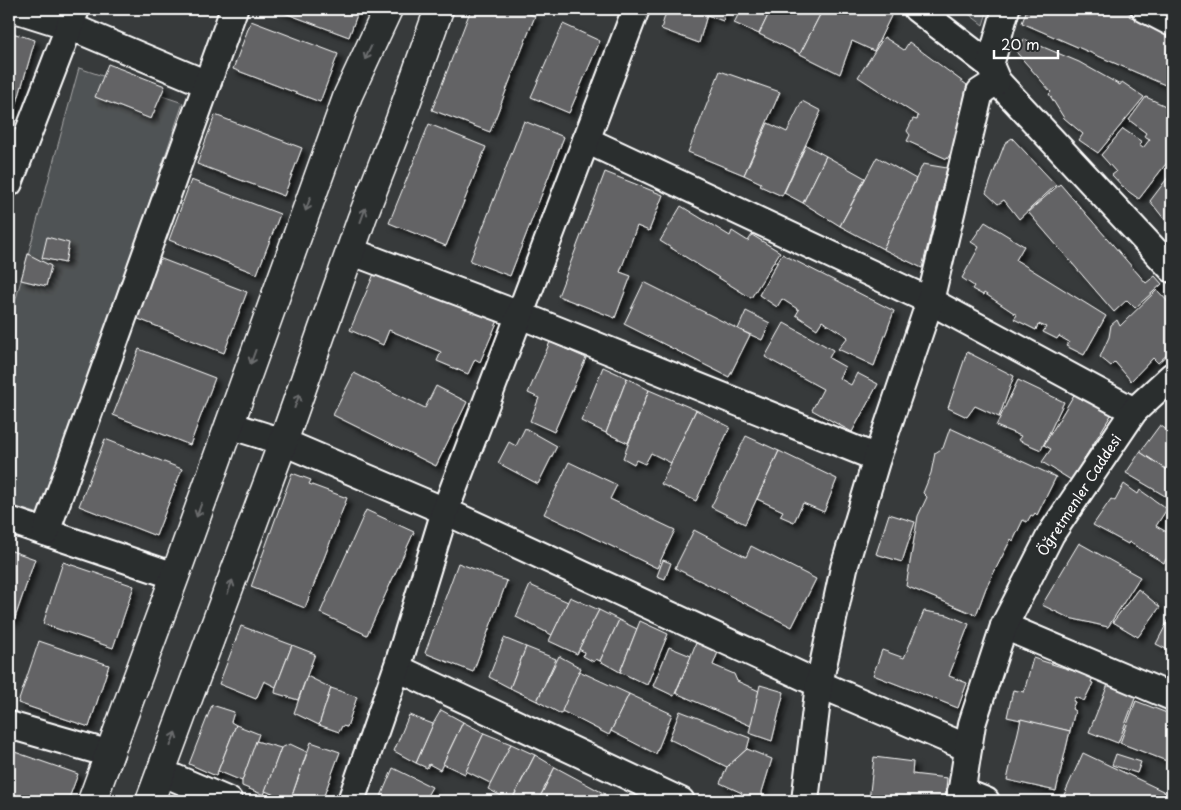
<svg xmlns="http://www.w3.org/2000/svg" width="1181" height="810" viewBox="0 0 1181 810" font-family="'Playpen Sans',sans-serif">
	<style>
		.green { fill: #505354; stroke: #a8a9aa }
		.building { fill: #636465; stroke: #fff; filter: url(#shadow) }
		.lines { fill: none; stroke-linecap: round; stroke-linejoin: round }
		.street-casing { stroke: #fff; stroke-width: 30 }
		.secondary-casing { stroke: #fff; stroke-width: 31 }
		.street { stroke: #2a2d2e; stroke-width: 26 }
		.secondary { stroke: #2a2d2e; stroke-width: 28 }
		.oneway { stroke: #6a6c6d }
		.labels { text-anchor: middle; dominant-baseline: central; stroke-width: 4.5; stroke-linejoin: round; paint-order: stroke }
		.street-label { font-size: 14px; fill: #fff; stroke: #2a2d2e }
	</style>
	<defs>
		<filter id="shadow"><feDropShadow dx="4.5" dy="4.5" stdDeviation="2.5" flood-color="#0009"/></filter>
	</defs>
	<rect width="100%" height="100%" fill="#373a3b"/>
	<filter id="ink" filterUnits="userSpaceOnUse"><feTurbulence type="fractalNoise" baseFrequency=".02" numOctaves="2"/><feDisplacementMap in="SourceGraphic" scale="10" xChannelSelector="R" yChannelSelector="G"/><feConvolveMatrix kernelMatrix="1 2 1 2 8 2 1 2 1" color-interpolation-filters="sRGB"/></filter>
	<g filter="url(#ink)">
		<g class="green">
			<path d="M962 9H988L983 25Z"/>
			<path d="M79 68 183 103 43 515 9 505V324Z"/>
		</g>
		<g class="building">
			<path d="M274 9H359L349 37Z"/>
			<path d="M471 9H515L535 16 490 132 432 110Z"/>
			<path d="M667 9H727L723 21 707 15 699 43 661 29Z"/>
			<path d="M741 9H771L759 34 734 23Z"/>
			<path d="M771 9H823L800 54 759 34Z"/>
			<path d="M823 9H883L891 16 874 51 852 41 840 74 800 54Z"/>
			<path d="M1027 9H1119L1131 13 1129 16 1172 35V88L1022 23Z"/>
			<path d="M251 21 338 54 320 102 233 69Z"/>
			<path d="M563 24 600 41 569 113 531 97Z"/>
			<path d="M9 32 35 40 9 131Z"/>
			<path d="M884 37 904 50 909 42 967 85 953 150 947 159 907 141 910 135 907 131 913 119 917 120 918 116 858 77Z"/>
			<path d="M1024 39 1079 62 1120 85 1122 82 1144 97 1098 153 1079 140 1083 134 1064 118 1049 94 1051 92 1017 53Z"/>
			<path d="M108 64 165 86 151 119 95 97Z"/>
			<path d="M720 71 780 92 744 175 688 152Z"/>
			<path d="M1146 97 1172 109V156L1139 199 1125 189 1112 175 1116 172 1101 155 1123 129 1142 142 1139 145 1143 148 1150 139 1144 136 1146 133 1129 120Z"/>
			<path d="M802 101 821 111 782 196 760 186 761 183 744 175 768 123 787 132Z"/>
			<path d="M215 115 302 148 284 196 197 164Z"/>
			<path d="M524 121 564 137 510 276 470 261Z"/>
			<path d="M429 124 486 147 446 246 389 223Z"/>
			<path d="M1012 138 1056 185 1019 219 1004 200 998 204 986 193 1005 143Z"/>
			<path d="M806 145 826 156 803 203 784 193Z"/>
			<path d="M826 156 865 178 840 226 803 203Z"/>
			<path d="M877 157 916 179 883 249 840 226Z"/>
			<path d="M923 164 947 168 922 268 883 249Z"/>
			<path d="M605 172 663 195 649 231 637 226 620 272 631 276 615 318 558 296Z"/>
			<path d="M1172 172V229L1150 201Z"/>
			<path d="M191 180 280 214 257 274 169 240Z"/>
			<path d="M1060 184 1146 283 1155 276 1162 284 1135 308 1127 300 1114 312 1028 212Z"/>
			<path d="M681 206 730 236 732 231 748 241 752 235 780 252 751 298 660 241Z"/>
			<path d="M985 222 1024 246 1016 260 1106 316 1084 355 1066 346 1069 342 1059 336 1057 339 1043 332 1046 327 1038 324 1036 330 1014 319 1017 315 984 293 983 295 972 289 974 286 962 278 979 247 971 242Z"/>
			<path d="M47 237 69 243 65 263 42 258Z"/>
			<path d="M28 254 51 266 46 286 21 280Z"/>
			<path d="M782 254 894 311 874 366 838 349 848 337 822 321 817 329 796 315 799 310 782 299 777 307 759 295Z"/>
			<path d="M159 258 247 292 224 353 136 318Z"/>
			<path d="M377 267 499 318 480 362 475 359 468 374 437 361 441 352 389 330 383 345 350 330Z"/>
			<path d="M644 282 750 335 729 377 624 324Z"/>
			<path d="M1157 290 1172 306V350L1158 363 1153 358 1131 381 1115 362 1111 366 1100 357 1109 337 1111 325 1117 320 1120 326Z"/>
			<path d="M746 311 770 323 762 340 738 329Z"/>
			<path d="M784 323 833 350 829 358 845 367 839 378 851 385 857 373 878 384 852 432 812 410 823 389 765 357Z"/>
			<path d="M550 342 586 358 554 432 530 421 539 398 528 393Z"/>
			<path d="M139 349 215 378 190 445 113 415Z"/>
			<path d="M967 352 1014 376 999 417 975 406 967 417 948 408Z"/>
			<path d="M603 367 627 378 606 433 581 421Z"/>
			<path d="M354 373 425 408 436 386 467 402 436 466 333 415Z"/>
			<path d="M627 378 649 390 628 443 606 433Z"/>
			<path d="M1018 380 1064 402 1041 450 1018 440 1021 436 996 426Z"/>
			<path d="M649 390 696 410 671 463 651 453 645 464 636 460 634 464 623 458Z"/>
			<path d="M1075 393 1113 412 1071 480 1042 462 1051 449 1044 445Z"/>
			<path d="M696 410 730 427 696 501 661 484Z"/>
			<path d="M1160 425 1172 434V473L1140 452Z"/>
			<path d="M525 428 557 446 538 484 498 463 509 442 516 446Z"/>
			<path d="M950 428 1056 477 1037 515 1035 513 1033 516 1031 515 1027 522 1023 520 1013 541 1011 539 986 588 976 615 906 586 918 516 927 497 923 493 931 473 935 453 943 448Z"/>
			<path d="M746 436 779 451 745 524 711 507Z"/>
			<path d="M105 439 182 469 156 536 79 506Z"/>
			<path d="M779 451 837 479 824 512 803 503 794 522 780 516 783 511 757 499Z"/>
			<path d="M1140 452 1172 473V500L1126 473Z"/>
			<path d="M569 462 617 485 610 499 675 530 657 568 544 514Z"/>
			<path d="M292 473 311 480 309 484 347 498 305 608 251 587Z"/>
			<path d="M1124 484 1138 494 1140 490 1167 509 1156 526 1172 535V549L1164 563 1129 542 1128 544 1093 525 1111 499 1115 501Z"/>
			<path d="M366 510 414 532 367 635 320 613Z"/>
			<path d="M889 514 915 522 902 562 876 554Z"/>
			<path d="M694 530 746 557 751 546 816 579 792 627 675 568Z"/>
			<path d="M1079 543 1140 577 1108 627 1069 618 1042 605Z"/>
			<path d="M9 550 35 559 14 621 9 619Z"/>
			<path d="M663 560 671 563 665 579 657 576Z"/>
			<path d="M63 562 134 586 113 648 43 624Z"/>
			<path d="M458 563 507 581 473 672 425 653Z"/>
			<path d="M530 585 568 602 552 635 516 617Z"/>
			<path d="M1138 589 1160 607 1138 637 1113 622Z"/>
			<path d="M570 597 599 610 577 654 549 641Z"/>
			<path d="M599 610 619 620 600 661 596 659 594 662 583 656 584 652 579 649Z"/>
			<path d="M924 611 948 615 969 624 949 676 967 683 958 708 873 675 882 650 904 658Z"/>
			<path d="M1172 613V652L1156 644Z"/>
			<path d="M619 620 637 629 620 672 600 661Z"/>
			<path d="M640 621 668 634 647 685 620 672Z"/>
			<path d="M241 626 292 645 276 687 264 681 256 699 219 684Z"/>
			<path d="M504 638 526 647 510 688 489 677Z"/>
			<path d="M39 641 109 665 89 727 18 703Z"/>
			<path d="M696 643 718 652 713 665 734 674 737 681 759 691 751 726 676 693Z"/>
			<path d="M292 645 315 654 298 700 275 693 276 687Z"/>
			<path d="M526 647 556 659 537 701 510 688Z"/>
			<path d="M669 647 691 656 674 696 653 686Z"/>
			<path d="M559 656 581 668 561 714 537 701Z"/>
			<path d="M1033 658 1093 677 1091 682 1093 683 1084 701 1075 697 1073 701 1075 702 1072 709 1075 711 1070 731 1007 717 1013 690 1024 692Z"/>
			<path d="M579 671 629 694 609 735 562 711Z"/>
			<path d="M307 676 331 688 319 725 294 713Z"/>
			<path d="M1109 682 1137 693 1118 743 1089 732Z"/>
			<path d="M760 685 784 692 772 741 749 733Z"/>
			<path d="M331 688 357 697 347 727 342 726 339 732 319 725Z"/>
			<path d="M629 694 672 714 656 754 611 731Z"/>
			<path d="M1136 701 1172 715V763L1120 743Z"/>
			<path d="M212 705 234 712 231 722 236 725 216 776 189 764Z"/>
			<path d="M441 710 463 722 440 770 429 764 427 768 416 763 433 724Z"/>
			<path d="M680 711 750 738 747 749 727 767 669 739Z"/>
			<path d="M409 715 433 724 416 763 394 751Z"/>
			<path d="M1021 719 1070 731 1056 791 1007 780Z"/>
			<path d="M463 722 484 733 465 774 443 764Z"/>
			<path d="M236 725 259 734 242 781 218 771Z"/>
			<path d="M484 733 511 744 492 784 466 771Z"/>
			<path d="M256 741 281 748 264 795 242 786V781Z"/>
			<path d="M311 742 340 752 322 801H290Z"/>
			<path d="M290 744 307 752 290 801 265 791 281 748Z"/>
			<path d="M511 744 535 755 511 801 488 789Z"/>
			<path d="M747 749 772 759 762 792 763 801H750L740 797 742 793 720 783 727 767Z"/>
			<path d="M9 750 78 774 68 801H9Z"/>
			<path d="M1083 753 1165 792 1160 801H1072L1063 797Z"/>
			<path d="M1116 754 1141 762 1137 773 1112 765Z"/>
			<path d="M535 755 555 767 538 801H518L513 798Z"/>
			<path d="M874 757 913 762 912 774 947 778 945 801H869Z"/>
			<path d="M555 767 605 794 602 801H538Z"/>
			<path d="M393 768 432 787 424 801H379Z"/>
			<path d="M616 795 626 801H612Z"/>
		</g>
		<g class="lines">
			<defs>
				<g id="street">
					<path d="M15 9 69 26 207 84"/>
					<path d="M917 9 990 65"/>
					<path d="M1145 9 1172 23"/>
					<path d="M997 81 1172 269"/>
					<path d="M586 140 930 301 1134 411"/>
					<path d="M9 183 76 9"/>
					<path d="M350 251 520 315 877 458"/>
					<path d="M229 425 283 442 445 511 819 684 968 748"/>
					<path d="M9 520 175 576"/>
					<path d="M46 532 234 9"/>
					<path d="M1004 626 1172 697"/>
					<path d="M397 668 681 801"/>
					<path d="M9 725 110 754"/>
					<path d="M161 772 229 801"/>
					<path d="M961 791 986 801"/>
					<path d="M351 801 397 668 445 511 636 9"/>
					<path d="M805 801 819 684 844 568 877 458 930 301 980 92 997 81 990 65 1006 9"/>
					<path d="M960 801 972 724 1004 626 1051 534 1134 411 1172 376"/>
				</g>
				<g id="secondary">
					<path d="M92 801 175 576 348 95 388 9"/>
					<path d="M150 801 283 442 362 218 400 120 439 9"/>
				</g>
			</defs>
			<use href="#street" class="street-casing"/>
			<use href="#secondary" class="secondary-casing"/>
			<use href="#street" class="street"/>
			<use href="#secondary" class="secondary"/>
		</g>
		<defs><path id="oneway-shaft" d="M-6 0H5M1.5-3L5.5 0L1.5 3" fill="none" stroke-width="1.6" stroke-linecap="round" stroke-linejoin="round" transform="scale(1.25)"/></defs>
		<g class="oneway">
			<use href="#oneway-shaft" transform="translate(368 53) rotate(115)"/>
			<use href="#oneway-shaft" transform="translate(308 204) rotate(110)"/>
			<use href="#oneway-shaft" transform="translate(363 215) rotate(-70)"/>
			<use href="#oneway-shaft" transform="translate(253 357) rotate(110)"/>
			<use href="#oneway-shaft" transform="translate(297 401) rotate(-70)"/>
			<use href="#oneway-shaft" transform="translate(199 510) rotate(110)"/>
			<use href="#oneway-shaft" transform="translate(230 587) rotate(-70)"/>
			<use href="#oneway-shaft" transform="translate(173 739) rotate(-70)"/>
		</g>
	</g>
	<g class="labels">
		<g class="street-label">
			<text transform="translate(1079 495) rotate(-57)">Öğretmenler Caddesi</text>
		</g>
	</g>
	<rect width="1181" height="810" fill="none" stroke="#2a2d2e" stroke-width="30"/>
	<rect x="15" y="15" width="1151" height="780" fill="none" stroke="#fff" stroke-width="2" filter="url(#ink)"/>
	<path d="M994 50v8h64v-8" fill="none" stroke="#ffffff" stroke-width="2.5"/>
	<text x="1001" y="50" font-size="15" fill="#ffffff" stroke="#2a2d2e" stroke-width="4" paint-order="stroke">20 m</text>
</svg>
